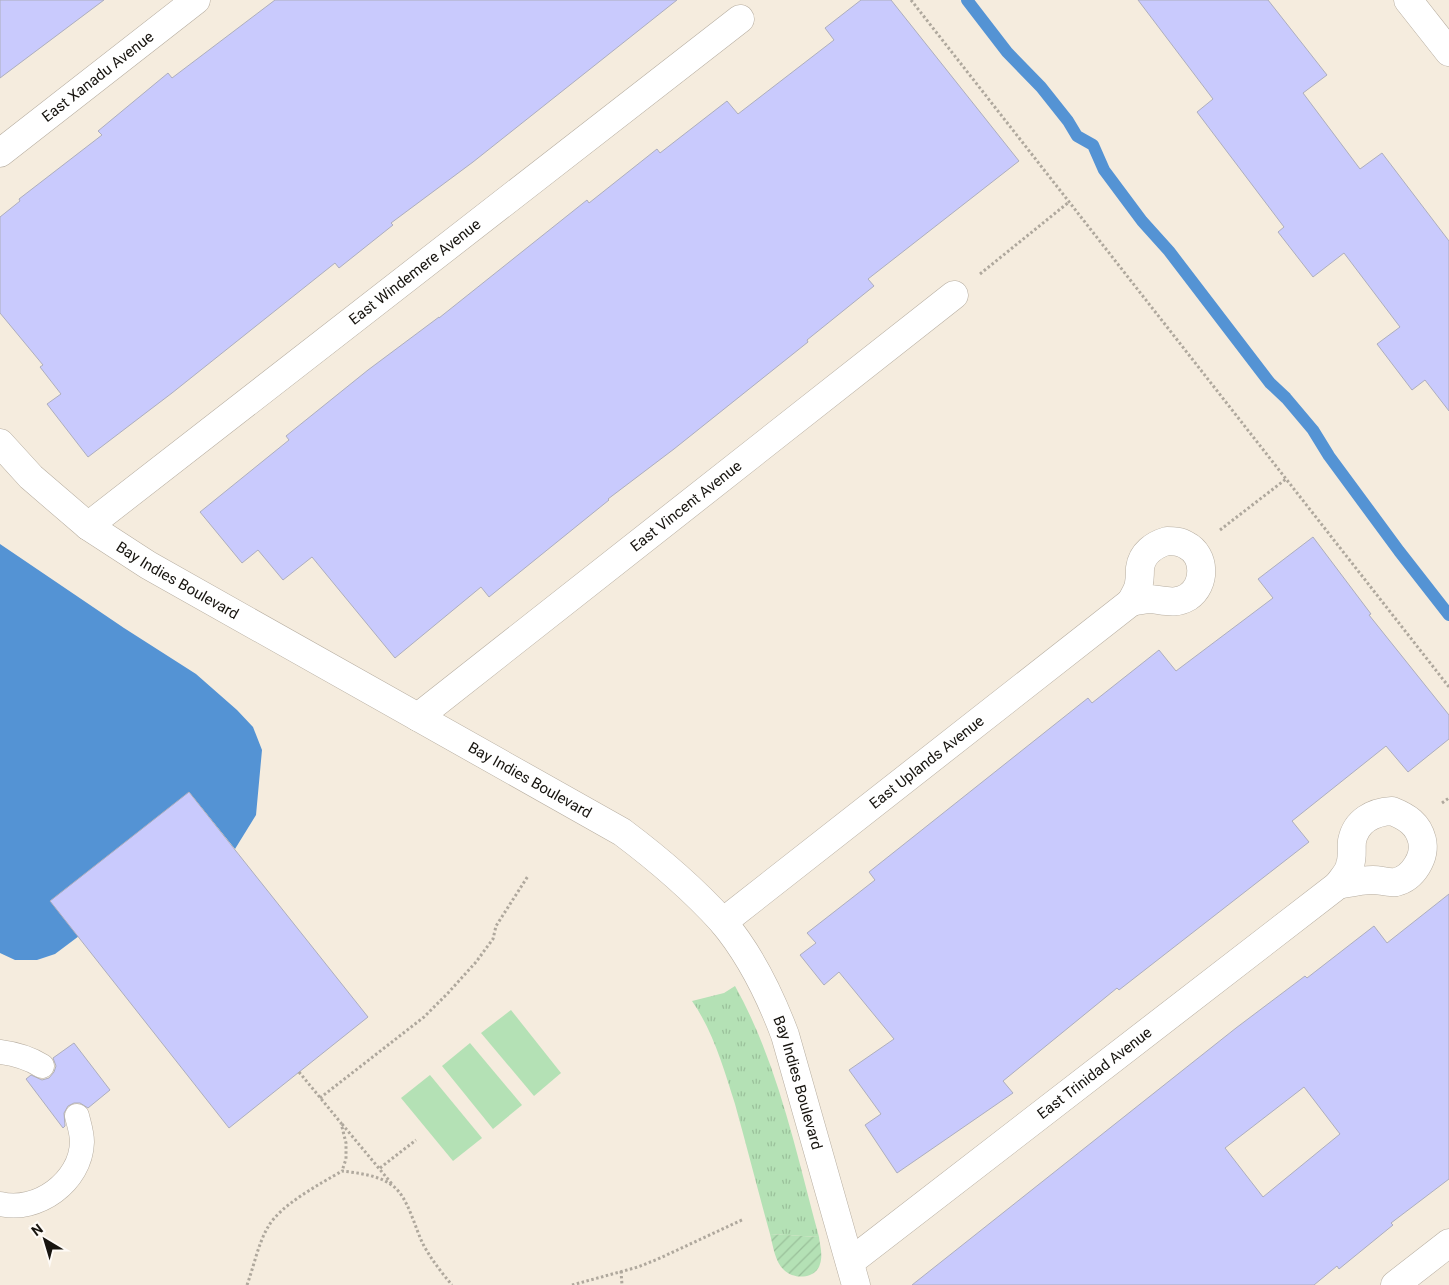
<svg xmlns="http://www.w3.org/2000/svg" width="1449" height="1285" viewBox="0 0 1449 1285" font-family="Roboto,sans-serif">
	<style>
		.grass { fill: url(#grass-tufts) }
		.park { fill: #b4e1b5 }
		.garden { fill: url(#garden-furrows) }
		.water { fill: #5493d4 }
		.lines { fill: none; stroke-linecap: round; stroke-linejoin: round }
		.stream { stroke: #5493d4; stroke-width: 12 }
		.building { fill: #c9cafd; stroke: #adaebd; fill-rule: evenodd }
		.service-casing { stroke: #b7aea1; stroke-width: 25 }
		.minor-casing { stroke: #b7aea1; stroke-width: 29 }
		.path { stroke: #afa89d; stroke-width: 3; stroke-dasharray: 2.5 2.5; stroke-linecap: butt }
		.service { stroke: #fff; stroke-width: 24 }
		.minor { stroke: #fff; stroke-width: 28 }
		.labels { text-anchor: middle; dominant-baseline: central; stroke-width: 4.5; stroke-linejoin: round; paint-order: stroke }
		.street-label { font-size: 15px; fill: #17140f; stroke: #fefaf5 }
	</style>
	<defs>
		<pattern id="grass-tufts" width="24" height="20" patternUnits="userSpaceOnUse" patternTransform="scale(1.25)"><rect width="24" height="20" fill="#b4e1b5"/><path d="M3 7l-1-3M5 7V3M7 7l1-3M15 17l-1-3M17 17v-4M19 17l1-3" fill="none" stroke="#9ac09a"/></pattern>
		<pattern id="garden-furrows" width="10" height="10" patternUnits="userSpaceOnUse" patternTransform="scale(1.25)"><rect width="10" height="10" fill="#b4e1b5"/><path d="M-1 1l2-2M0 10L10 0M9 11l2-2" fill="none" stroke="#9ac09a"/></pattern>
	</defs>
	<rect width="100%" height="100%" fill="#f5ecde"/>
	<path class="grass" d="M735 986C778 1063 796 1152 819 1237L770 1234C758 1191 747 1147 735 1104 724 1069 713 1031 692 1001L724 993Z"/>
	<g class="park">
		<path d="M511 1010 561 1073 534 1096 481 1033Z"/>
		<path d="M470 1043 522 1105 493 1129 442 1066Z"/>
		<path d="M430 1075 482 1138 453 1161 401 1098Z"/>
	</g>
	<path class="garden" d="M770 1234 819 1237C820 1246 823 1255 820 1264 816 1279 794 1280 784 1270 775 1262 773 1246 770 1234Z"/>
	<path class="water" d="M0 544 124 628 196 674 237 710 253 727 262 750 256 815 235 849 189 792 79 936 55 954 37 960H15L0 953Z"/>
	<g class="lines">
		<path class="stream" d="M967 0 1007 52 1041 87 1068 121 1077 136 1093 145 1104 170 1142 221 1169 251 1270 383 1286 398 1313 430 1329 456 1399 551 1449 615"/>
	</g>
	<g class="building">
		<path d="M0 0H104L0 78Z"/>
		<path d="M275 0H677L473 162 391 223 393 225 339 268 335 263 172 393 88 457 47 404 61 394 40 367 43 365 0 313V217L20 201 19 199 102 135 98 131 168 73 172 78Z"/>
		<path d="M861 0H891L1019 161 868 279 874 286 807 340 808 342 674 449 608 499 609 500 489 597 481 587 395 658 312 557 283 580 258 550 242 563 200 512 289 440 286 436 368 370 439 317V318L587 200 589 203 657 149 660 153 727 101 738 114 834 40 825 28Z"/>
		<path d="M1138 0H1268L1327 75 1303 93 1360 169 1382 153 1449 241V411L1425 380 1412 390 1377 344 1400 327 1344 253 1313 277 1278 232 1284 227 1197 112 1213 99Z"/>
		<path d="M1313 537 1371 614 1369 615 1449 715V739L1408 772 1386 746 1292 821 1309 842 1119 990 1117 988 1003 1081 1013 1093 897 1173 865 1125 881 1114 849 1070 894 1039 839 972 824 985 800 955 816 943 807 933 875 880 869 872 1088 698 1092 703 1159 650 1176 671 1273 598 1258 579Z"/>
		<path d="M189 792 368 1017 229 1128 50 901Z"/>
		<path d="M1449 894V1179L1391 1223 1393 1225 1339 1269 1337 1266 1314 1285H912L1236 1028 1305 976 1307 978 1374 926 1387 943ZM1304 1087 1340 1134 1263 1197 1225 1148Z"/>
		<path d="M74 1043 110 1090 88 1108 80 1103H74L68 1106 64 1113 65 1126 63 1128 26 1079 31 1075 42 1080 49 1078 54 1072 56 1066 53 1058Z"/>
	</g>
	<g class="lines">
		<defs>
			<g id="service">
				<path d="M0 1052C16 1054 29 1058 42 1066"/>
				<path d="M0 1204C37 1213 81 1182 82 1142 82 1133 79 1124 77 1116"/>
			</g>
			<g id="minor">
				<path d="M1408 0 1449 52"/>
				<path id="s1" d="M0 153 196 0"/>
				<path id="s2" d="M0 443 31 477 88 526 148 565 622 832C658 859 692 888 722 921 750 954 770 995 785 1035L856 1285"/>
				<path id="s3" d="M88 526 740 19"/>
				<path d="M1167 541C1173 541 1180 541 1186 545 1206 555 1206 585 1188 597 1175 605 1163 600 1150 599 1144 599 1137 601 1131 602 1133 598 1136 593 1138 588 1140 581 1140 574 1140 568 1142 553 1154 545 1167 541Z"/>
				<path id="s4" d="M418 717 954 295"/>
				<path d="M1392 811C1407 817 1418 824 1422 840 1426 857 1413 878 1396 882 1387 883 1381 880 1373 880 1361 880 1349 883 1338 885 1342 879 1349 872 1350 865 1353 857 1351 849 1352 841 1356 821 1373 812 1392 811Z"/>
				<path id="s5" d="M723 922 1131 602"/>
				<path id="s6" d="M850 1262 1338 885"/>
				<path d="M1395 1285 1449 1243"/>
			</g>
		</defs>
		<use href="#service" class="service-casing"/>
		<use href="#minor" class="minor-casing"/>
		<g class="path">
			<path d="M911 0 1449 687"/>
			<path d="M980 274 1069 202"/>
			<path d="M1220 530 1286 479"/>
			<path d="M1442 803 1449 798"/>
			<path d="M299 1072 341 1123 346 1143V1159L342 1171"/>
			<path d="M320 1098 424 1017 448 993 476 962 493 939 496 926 528 876"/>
			<path d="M342 1124 392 1184"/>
			<path d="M380 1168 416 1140"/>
			<path d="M621 1271 622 1285"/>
			<path d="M247 1285C254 1266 258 1244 268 1227 280 1205 320 1184 342 1171 358 1173 379 1175 393 1186 408 1197 415 1228 423 1244 431 1259 441 1272 452 1285"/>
			<path d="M572 1285 638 1267 658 1259 744 1219"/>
		</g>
		<use href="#service" class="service"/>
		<use href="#minor" class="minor"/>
	</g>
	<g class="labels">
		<g class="street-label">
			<text stroke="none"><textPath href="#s1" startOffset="124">East Xanadu Avenue</textPath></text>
			<text stroke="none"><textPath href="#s3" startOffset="414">East Windemere Avenue</textPath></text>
			<text stroke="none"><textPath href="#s4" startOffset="341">East Vincent Avenue</textPath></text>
			<text stroke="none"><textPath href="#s2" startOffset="226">Bay Indies Boulevard</textPath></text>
			<text stroke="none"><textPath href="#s5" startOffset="259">East Uplands Avenue</textPath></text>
			<text stroke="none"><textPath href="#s2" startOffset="631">Bay Indies Boulevard</textPath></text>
			<text stroke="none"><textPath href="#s6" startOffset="309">East Trinidad Avenue</textPath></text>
			<text stroke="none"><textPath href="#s2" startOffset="1051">Bay Indies Boulevard</textPath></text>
		</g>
	</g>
	<g transform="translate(45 1240) rotate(322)" stroke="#fefaf5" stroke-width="4" paint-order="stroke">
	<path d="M0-4L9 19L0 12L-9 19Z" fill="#17140f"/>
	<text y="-8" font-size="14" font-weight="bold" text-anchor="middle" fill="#17140f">N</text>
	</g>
</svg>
